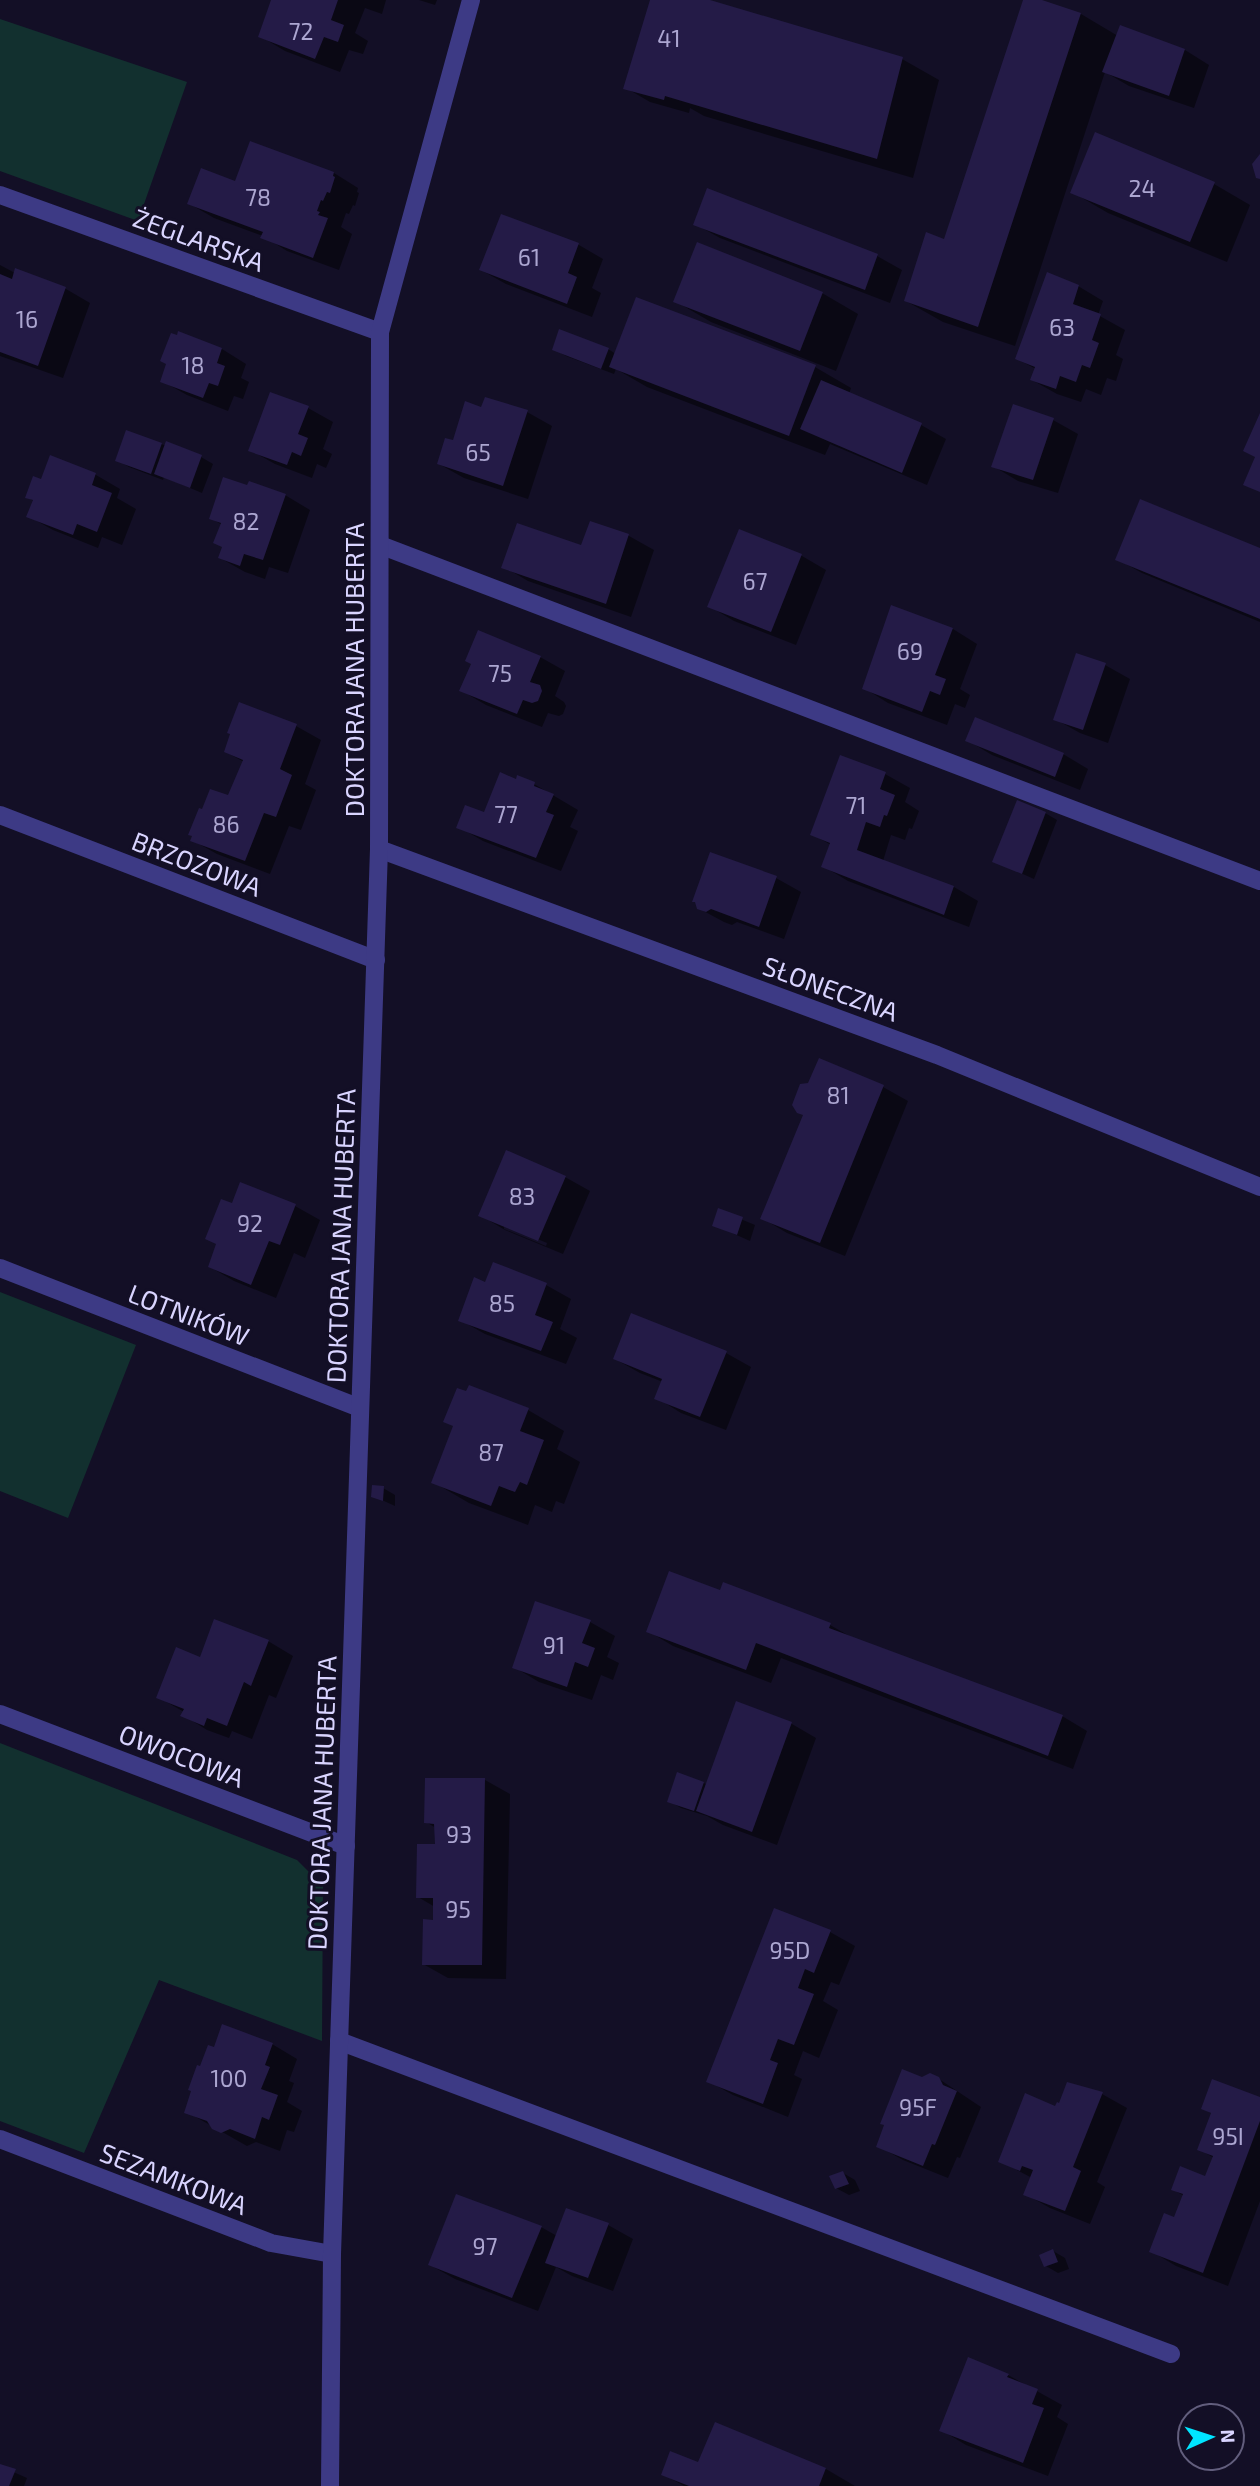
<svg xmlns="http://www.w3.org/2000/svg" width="1260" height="2486" viewBox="0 0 1260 2486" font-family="'Exo 2',sans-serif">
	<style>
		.green { fill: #12302f }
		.shadow { fill: #0007; fill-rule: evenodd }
		.building { fill: #241b47 }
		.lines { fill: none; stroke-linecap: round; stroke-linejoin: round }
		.minor { stroke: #3d3a85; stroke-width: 18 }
		.labels { text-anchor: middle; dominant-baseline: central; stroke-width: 6; stroke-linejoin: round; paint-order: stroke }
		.number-label { font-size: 23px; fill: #aca6d1 }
		.street-label { font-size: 26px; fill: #d9d4ff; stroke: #130f26 }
	</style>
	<rect width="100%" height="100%" fill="#130f26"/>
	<g class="green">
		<path d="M0 19 187 82 138 221 0 171Z"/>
		<path d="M0 1292 136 1345 68 1518 0 1491Z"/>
		<path d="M0 1743 297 1860 323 1886 322 2041 159 1980 84 2153 0 2121Z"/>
	</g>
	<g class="shadow">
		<path d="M274 0H386L382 14 365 8 355 33 368 41 363 54 349 50 340 72 285 51 260 36Z"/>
		<path d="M419 0H437L435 5Z"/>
		<path d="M651 0H706L902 59 939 80 913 178 704 116 690 108 689 113 650 102 626 88Z"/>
		<path d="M1025 0H1037L1081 14 1118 36 1121 28 1185 50 1209 65 1194 108 1129 86 1105 72 1015 346 943 322 906 301 946 241Z"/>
		<path d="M334 173 358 188 357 192 359 193 355 206 353 205 349 214 346 213 341 227 352 234 339 270 287 251 263 236 214 218 190 204 236 183Z"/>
		<path d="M1214 184 1250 205 1227 262 1108 213 1072 192Z"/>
		<path d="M502 216 579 245 603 259 592 288 601 293 592 317 506 284 481 270Z"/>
		<path d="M695 224 877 256 902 270 890 303 720 238Z"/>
		<path d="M0 265 15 273 16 270 66 289 90 303 63 378 0 356Z"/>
		<path d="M1078 286 1103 301 1098 315 1125 330 1116 355 1123 359 1116 381 1107 378 1101 395 1086 389 1081 402 1057 394 1032 380 1036 369 1017 359Z"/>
		<path d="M822 293 858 314 836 371 711 322 675 301Z"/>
		<path d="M179 334 222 349 246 364 241 378 249 382 243 399 234 396 228 411 187 395 162 381Z"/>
		<path d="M554 349H608L616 354 815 367 851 388 849 394 921 425 946 439 927 485 830 444 825 455 647 387 616 369 614 374 566 356Z"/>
		<path d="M308 408 333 422 323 449 332 454 326 468 317 464 312 478 275 464 250 450Z"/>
		<path d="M483 409 527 412 552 426 528 499 464 478 439 464 454 442Z"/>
		<path d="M1053 420 1078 434 1058 493 1018 481 993 466Z"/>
		<path d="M161 444 201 457 213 464 202 493 164 477 163 480 129 467 117 460Z"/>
		<path d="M51 458 96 475 120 489 117 498 136 509 122 545 102 537 98 548 53 530 28 516 34 501 27 497 42 481Z"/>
		<path d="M285 495 310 510 288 573 269 567 265 579 245 572 220 558 224 547 222 525 211 518Z"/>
		<path d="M591 523 629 536 654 550 631 617 528 581 504 567 583 547Z"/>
		<path d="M740 532 802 556 826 570 796 645 734 621 709 606Z"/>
		<path d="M1260 550V622L1142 573 1117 559Z"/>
		<path d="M892 607 953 629 977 644 960 689 970 695 965 708 955 704 947 725 888 703 864 688Z"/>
		<path d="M540 657 565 671 555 696 564 702 566 706 563 714 559 716 548 713 542 727 486 705 462 691Z"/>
		<path d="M1105 665 1130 679 1108 743 1080 733 1055 719Z"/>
		<path d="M296 726 321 740 305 784 316 790 301 830 289 826 270 874 217 854 192 840 203 811 229 798 244 762 226 752Z"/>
		<path d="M967 740 1063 754 1088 769 1080 790 992 755Z"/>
		<path d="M841 757 885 774 910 788 905 802 919 811 912 829 909 828 905 840 891 835 883 861 954 887 978 901 969 927 848 881 823 866 831 845 812 834Z"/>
		<path d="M517 781 534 784 578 810 570 827 578 831 561 871 483 841 459 827 485 815Z"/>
		<path d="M1045 813 1057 820 1034 879 994 861Z"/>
		<path d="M711 854 776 878 801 892 784 939 737 922 732 925 724 922 698 908Z"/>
		<path d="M809 1085 883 1087 908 1101 845 1256 787 1233 762 1218 804 1115Z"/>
		<path d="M565 1177 590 1191 563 1254 505 1230 480 1215ZM504 1225 547 1243 546 1246 504 1229Z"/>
		<path d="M233 1205 295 1206 320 1220 305 1258 294 1253 276 1298 234 1281 210 1267Z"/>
		<path d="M719 1210 755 1225 750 1241 714 1225Z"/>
		<path d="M486 1284 546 1285 571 1299 560 1329 577 1338 566 1364 485 1334 460 1320Z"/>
		<path d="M726 1353 751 1367 726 1430 681 1413 657 1398 663 1382 640 1373 615 1359Z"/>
		<path d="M528 1410 564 1431 557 1449 580 1462 564 1504 556 1501 552 1512 535 1505 528 1525 469 1503 433 1482 454 1426Z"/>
		<path d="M383 1488 395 1495V1506L373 1496Z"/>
		<path d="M721 1593 830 1625 860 1642 1062 1716 1087 1731 1073 1769 781 1658 771 1683 673 1646 648 1631Z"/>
		<path d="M590 1622 615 1636 607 1657 619 1663 613 1680 601 1675 592 1700 539 1682 514 1667Z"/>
		<path d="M268 1641 293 1656 276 1698 269 1695 252 1739 232 1731 229 1738 207 1730 183 1715 184 1712 158 1697 201 1659Z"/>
		<path d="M737 1704 792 1724 816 1738 777 1845 723 1825 707 1816 681 1808 669 1801 704 1783 707 1785Z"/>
		<path d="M485 1780 510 1794 506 1979 448 1978 423 1964 435 1922V1907L418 1897 437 1845 436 1828 426 1822Z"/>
		<path d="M830 1932 855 1946 839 1985 831 1982 823 2001 838 2010 819 2058 803 2051 794 2075 802 2079 788 2117 733 2095 708 2081Z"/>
		<path d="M272 2044 297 2059 289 2081 294 2083 287 2102 302 2111 294 2132 287 2130 280 2151 256 2142 247 2146 187 2112 201 2068 215 2049Z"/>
		<path d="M922 2079H939L981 2107 960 2158 957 2157 948 2178 903 2160 878 2146Z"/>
		<path d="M1102 2094 1127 2108 1097 2182 1105 2187 1090 2224 1050 2208 1025 2194 1032 2178 1000 2161 1056 2108Z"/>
		<path d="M1260 2099V2201L1228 2286 1176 2266 1151 2251 1175 2219 1184 2196 1174 2190 1206 2178 1214 2158 1199 2149 1212 2114 1203 2108Z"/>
		<path d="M843 2173 855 2180 860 2191 849 2195 836 2188Z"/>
		<path d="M567 2210 608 2225 633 2239 613 2291 572 2276 556 2267 538 2311 455 2279 430 2265 541 2227 557 2236Z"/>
		<path d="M1053 2251 1065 2258 1069 2269 1058 2273 1046 2266Z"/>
		<path d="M1008 2375 1062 2405 1057 2417 1068 2424 1048 2476 966 2445 941 2430Z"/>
		<path d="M716 2425 826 2469 855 2486H684L663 2474 699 2464Z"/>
		<path d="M0 2466 27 2478 24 2486H0Z"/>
	</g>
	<g class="building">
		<path d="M271 0H338L331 20 344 25 338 42 324 37 315 59 258 37Z"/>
		<path d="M650 0H710L903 57 877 159 665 96 664 100 623 89Z"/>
		<path d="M1023 0H1042L1081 13 978 327 904 301 926 232 944 239Z"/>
		<path d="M1120 25 1185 49 1169 96 1102 72Z"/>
		<path d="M1095 132 1215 182 1190 242 1070 193Z"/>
		<path d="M250 141 334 172 333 176 335 177 330 193 327 192 323 201 321 200 317 211 320 212 318 215 328 218 313 258 260 238 263 232 187 204 201 168 235 181Z"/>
		<path d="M1260 154V179L1256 178 1252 164Z"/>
		<path d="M707 188 878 254 865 290 693 225Z"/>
		<path d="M501 214 579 243 568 273 577 277 567 304 479 270Z"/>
		<path d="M697 242 823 292 800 351 673 302Z"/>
		<path d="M15 268 66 287 38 366 0 352V274L12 279Z"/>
		<path d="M1047 272 1079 285 1073 304 1101 314 1092 340 1099 343 1090 368 1082 365 1076 382 1060 376 1056 389 1030 380 1035 367 1015 359Z"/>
		<path d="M636 297 816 365 789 436 609 367Z"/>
		<path d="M559 329 609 348 601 369 552 350Z"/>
		<path d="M178 331 222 348 217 363 225 366 218 386 209 383 203 398 160 382 166 364 160 361 171 333 177 335Z"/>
		<path d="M821 380 922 423 902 473 800 429Z"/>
		<path d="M270 392 309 406 298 434 308 438 301 456 292 452 287 465 248 451Z"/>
		<path d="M485 397 528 410 503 486 437 464 445 438 453 440 465 401 481 407Z"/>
		<path d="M1013 404 1054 418 1033 480 991 467Z"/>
		<path d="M1260 413V492L1243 485 1255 457 1243 451Z"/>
		<path d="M126 430 162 443 151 474 115 461Z"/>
		<path d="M166 441 202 455 190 488 154 474Z"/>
		<path d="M50 455 96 473 92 485 112 493 97 532 77 524 73 535 26 517 33 500 25 498 33 476 41 479Z"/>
		<path d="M223 477 247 485 249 481 286 494 263 560 244 554 240 566 218 558 222 547 213 543 221 523 209 519Z"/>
		<path d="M1140 499 1260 548V619L1115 560Z"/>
		<path d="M590 521 629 534 606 604 501 568 517 523 581 545Z"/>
		<path d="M739 529 802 554 771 632 707 607Z"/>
		<path d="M891 605 953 628 935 675 946 679 940 695 930 691 922 712 862 689Z"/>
		<path d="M478 630 541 656 530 682 540 685 542 691 538 701 532 703 523 700 517 714 459 691 471 664 465 661Z"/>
		<path d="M1076 653 1106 663 1083 730 1053 720Z"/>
		<path d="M239 702 297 724 280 769 292 775 276 817 264 813 245 861 190 841 192 836 188 835 199 808 202 809 210 789 228 795 243 760 224 752 230 734 227 733Z"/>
		<path d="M975 717 1064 753 1055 777 965 741Z"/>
		<path d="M840 755 886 772 880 789 895 795 887 816 884 815 880 827 866 822 857 850 954 886 944 915 821 867 830 843 810 835Z"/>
		<path d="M500 772 516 779 517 775 535 782 534 786 554 794 546 812 554 815 536 858 456 828 465 805 484 812Z"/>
		<path d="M1017 800 1046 812 1022 874 992 862Z"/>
		<path d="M710 852 777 876 759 927 711 909 706 912 697 909 695 902H692Z"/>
		<path d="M819 1058 884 1085 820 1243 760 1219 803 1115 797 1113 792 1105 800 1084 808 1083Z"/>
		<path d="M506 1150 566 1176 538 1241 478 1216Z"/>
		<path d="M240 1182 296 1204 280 1245 269 1241 251 1285 208 1267 216 1244 205 1239 221 1199 232 1203Z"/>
		<path d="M718 1208 743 1217 737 1235 712 1226Z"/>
		<path d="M493 1262 547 1283 535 1315 553 1322 541 1351 458 1321 474 1277 485 1282Z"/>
		<path d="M631 1313 727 1351 700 1417 654 1399 662 1379 613 1359Z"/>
		<path d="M469 1385 529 1408 520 1431 544 1440 527 1485 520 1482 515 1492 499 1486 491 1506 431 1483 453 1426 443 1422 457 1388 466 1391Z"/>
		<path d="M372 1485 384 1486 383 1501 371 1497Z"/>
		<path d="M669 1571 720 1590 723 1582 831 1623 829 1628 1063 1715 1048 1756 756 1643 746 1670 646 1632Z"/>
		<path d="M535 1601 591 1620 582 1643 595 1648 588 1667 575 1662 567 1687 512 1668Z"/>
		<path d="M214 1619 269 1640 251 1686 244 1682 227 1726 207 1718 204 1726 180 1716 184 1709 156 1698 176 1647 200 1657Z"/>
		<path d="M736 1701 792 1722 752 1832 696 1811Z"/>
		<path d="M677 1772 704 1782 694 1811 667 1802Z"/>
		<path d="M425 1778H485L482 1965H422L423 1919 433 1920V1898H416L417 1844H435L434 1824 424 1823Z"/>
		<path d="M774 1908 831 1930 814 1973 805 1969 798 1988 814 1994 794 2045 778 2039 770 2060 778 2063 763 2104 706 2082Z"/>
		<path d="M222 2024 273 2043 265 2065 270 2067 261 2089 278 2095 269 2120 262 2117 255 2139 230 2129 221 2133 212 2129 207 2121 184 2113 191 2091 188 2090 197 2065 200 2066 208 2045 214 2047Z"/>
		<path d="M902 2069 922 2077 930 2073 939 2077 943 2085 957 2091 935 2145 932 2144 923 2166 876 2147 884 2125 880 2124Z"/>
		<path d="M1212 2079 1260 2097V2121L1203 2273 1149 2252 1164 2213 1174 2217 1183 2194 1171 2190 1180 2166 1205 2176 1213 2156 1197 2150 1211 2113 1201 2109Z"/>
		<path d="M1067 2082 1103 2092 1073 2167 1081 2171 1065 2211 1023 2195 1033 2170 1022 2166 1020 2171 998 2162 1025 2093 1055 2106 1057 2102 1059 2103Z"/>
		<path d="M843 2171 849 2184 835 2189 829 2176Z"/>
		<path d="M456 2194 542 2226 512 2298 428 2265Z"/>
		<path d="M566 2208 609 2223 588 2278 545 2263Z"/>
		<path d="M1053 2249 1058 2262 1044 2267 1039 2255Z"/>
		<path d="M968 2357 1009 2374 1007 2377 1038 2389 1032 2404 1044 2408 1023 2463 939 2431Z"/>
		<path d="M715 2422 826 2468 819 2486H689L661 2475 670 2451 698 2462Z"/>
		<path d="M0 2464 16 2469 9 2486H0Z"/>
	</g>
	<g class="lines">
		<g class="minor">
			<path d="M0 195 380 332"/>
			<path d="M380 545 1260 881"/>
			<path d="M0 815 376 960"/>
			<path d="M379 849 937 1055 1260 1187"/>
			<path d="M0 1268 360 1408"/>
			<path d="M0 1714 346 1846"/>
			<path d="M339 2041 1171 2354"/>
			<path d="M0 2139 271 2243 332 2254"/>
			<path d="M330 2486 332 2254 379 849 380 332 471 0"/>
		</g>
	</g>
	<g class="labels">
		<g class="number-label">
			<text x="301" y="31">72</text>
			<text x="669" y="38">41</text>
			<text x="1142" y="188">24</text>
			<text x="258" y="197">78</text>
			<text x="529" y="257">61</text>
			<text x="27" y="319">16</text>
			<text x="1062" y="327">63</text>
			<text x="193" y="365">18</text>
			<text x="478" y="452">65</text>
			<text x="246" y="521">82</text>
			<text x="755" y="581">67</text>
			<text x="910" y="651">69</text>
			<text x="500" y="673">75</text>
			<text x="856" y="805">71</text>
			<text x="506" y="814">77</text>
			<text x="226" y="824">86</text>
			<text x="838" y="1095">81</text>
			<text x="522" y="1196">83</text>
			<text x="250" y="1223">92</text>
			<text x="502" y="1303">85</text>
			<text x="491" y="1452">87</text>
			<text x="554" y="1645">91</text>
			<text x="459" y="1834">93</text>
			<text x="458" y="1909">95</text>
			<text x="790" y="1950">95D</text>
			<text x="229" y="2078">100</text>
			<text x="918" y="2107">95F</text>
			<text x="1228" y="2136">95I</text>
			<text x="485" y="2246">97</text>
		</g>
		<g class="street-label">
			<text transform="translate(199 239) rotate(20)">ŻEGLARSKA</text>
			<text transform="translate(353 670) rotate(-90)">DOKTORA JANA HUBERTA</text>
			<text transform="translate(197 863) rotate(21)">BRZOZOWA</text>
			<text transform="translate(831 988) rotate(20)">SŁONECZNA</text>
			<text transform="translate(340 1236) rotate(-88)">DOKTORA JANA HUBERTA</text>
			<text transform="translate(189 1314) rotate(21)">LOTNIKÓW</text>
			<text transform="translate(182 1755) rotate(21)">OWOCOWA</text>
			<text transform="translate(321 1803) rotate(-88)">DOKTORA JANA HUBERTA</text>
			<text transform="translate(174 2178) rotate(21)">SEZAMKOWA</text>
		</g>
	</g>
	<g transform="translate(1211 2437) rotate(87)"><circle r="33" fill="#130f26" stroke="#625e7d" stroke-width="2"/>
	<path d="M0-5L12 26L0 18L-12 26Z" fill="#00e5ff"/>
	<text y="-10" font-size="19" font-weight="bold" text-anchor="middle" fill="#d9d4ff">N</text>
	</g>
</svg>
